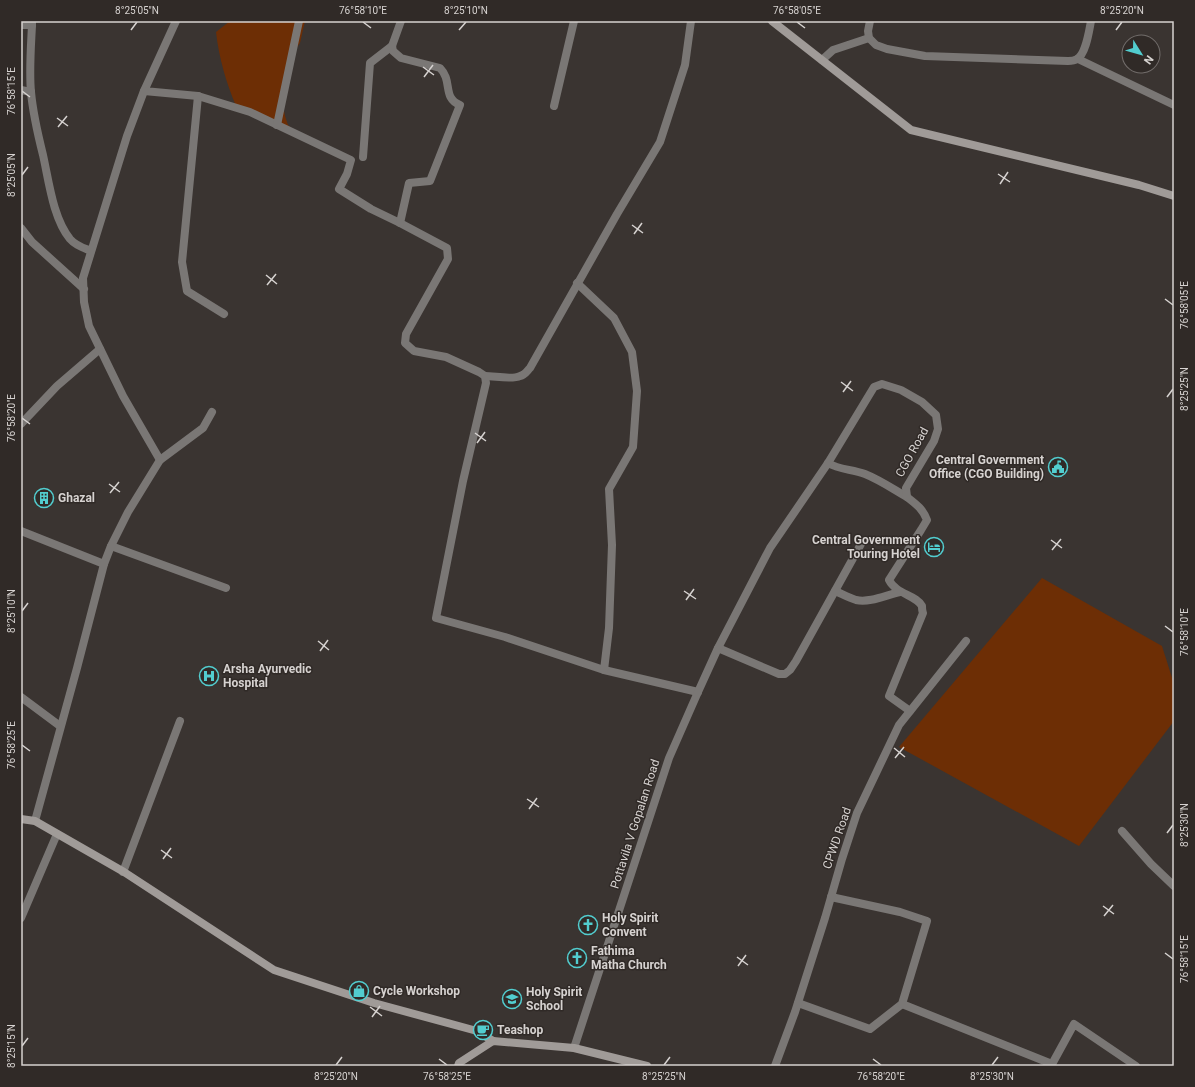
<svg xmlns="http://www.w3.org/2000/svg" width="1195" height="1087" viewBox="0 0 1195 1087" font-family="Roboto,sans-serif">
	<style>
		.green { fill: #6d2e05 }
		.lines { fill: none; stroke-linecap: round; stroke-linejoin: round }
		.street { stroke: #7a7775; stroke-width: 8 }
		.secondary { stroke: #a09b98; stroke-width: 8 }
		.ticks { fill: none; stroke: #d6d2d0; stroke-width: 1.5 }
		.labels { text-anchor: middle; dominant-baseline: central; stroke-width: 3; stroke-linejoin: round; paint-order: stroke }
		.street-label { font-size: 12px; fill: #d6d2d0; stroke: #302a27 }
		.poi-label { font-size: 12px; font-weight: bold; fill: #d6d2d0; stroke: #302a27; text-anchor: start }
		.neatline { fill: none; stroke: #d6d2d0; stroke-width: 1.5 }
		.ticks-label { font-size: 10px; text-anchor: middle; fill: #d6d2d0 }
	</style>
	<rect width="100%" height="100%" fill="#3a3431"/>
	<g class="green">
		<path d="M230 21H305L300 43 291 56 282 100 285 116 288 125 296 132 236 106C226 82 219 58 216 32Z"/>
		<path d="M1042 578 1162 646 1174 684V721L1079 846 899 747Z"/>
	</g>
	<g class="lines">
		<g class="street">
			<path d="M176 21 144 91 198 96 250 112 351 160 347 174 339 189 371 209 400 223 447 248 448 259 406 334 405 343 414 351 446 357 479 372 485 376 486 383 463 481 436 618 505 637 604 670 698 692"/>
			<path d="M870 21 868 31 869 38 876 45 887 49 925 56 1068 61C1071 61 1074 61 1077 59 1086 54 1089 31 1091 21"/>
			<path d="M21 25H32V21"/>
			<path d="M32 25C31 46 29 71 31 92 33 114 38 135 43 155 49 182 53 218 70 239 76 246 84 248 91 251"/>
			<path d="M1078 59 1174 105"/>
			<path d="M822 60 833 50 869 38"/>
			<path d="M21 90 31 92"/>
			<path d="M144 91 127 136 83 278 84 302 89 326 123 396 160 460"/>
			<path d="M198 96 182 262 187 291 224 314"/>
			<path d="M554 106 574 21"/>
			<path d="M277 125 299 21"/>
			<path d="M363 157 370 63 392 46"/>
			<path d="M400 223 409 183 430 181 460 105C442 98 453 81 440 68L401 58 393 51 392 46 401 21"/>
			<path d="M21 228 32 242 84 289"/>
			<path d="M577 283 614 318 632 352 637 391 633 447 609 489 612 545 609 628 604 670"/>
			<path d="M485 376C495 376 512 380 520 376 525 375 527 371 530 368L617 214 660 142 685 65 691 21"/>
			<path d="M21 424 57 386 100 349"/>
			<path d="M828 463C839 470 852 469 865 474 880 480 893 489 907 497"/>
			<path d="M21 531 104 564"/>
			<path d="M111 546 226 588"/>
			<path d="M835 591C842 594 849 598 856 600 870 603 886 595 900 592"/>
			<path d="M718 648 779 674H785L790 670 796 661 861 544"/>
			<path d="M21 697 60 726"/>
			<path d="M35 821 77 668 104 564 111 546 128 512 160 460 203 428 212 412"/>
			<path d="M1122 831 1151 864 1174 886"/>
			<path d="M124 872H123L180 721"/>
			<path d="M21 918 57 834"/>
			<path d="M798 1003 870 1029 902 1004 927 921 900 912 831 897"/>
			<path d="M902 1004 1052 1064"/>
			<path d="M574 1048 669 758 698 692 718 648 770 548 828 463 874 387 882 384 901 390 922 402 936 415 938 429 934 441 906 488 907 497C916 504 923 509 927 520L921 530 889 580C896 594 916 595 922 606 922 608 922 611 923 613L889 696 910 711"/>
			<path d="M775 1066 795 1012 825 918 842 859 857 813 899 725 966 641"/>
			<path d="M1051 1066 1074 1024 1136 1066"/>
		</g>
		<g class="secondary">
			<path d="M772 21 911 130 1139 185 1174 196"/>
			<path d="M21 819 35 821 124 872 274 970 374 1003 477 1031 493 1041"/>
			<path d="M458 1066 459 1063 493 1041 574 1048 647 1066"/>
		</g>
	</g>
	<path class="ticks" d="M363 22 371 28M797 22 805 28M131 30 137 22M459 30 466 22M1116 30 1122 22M423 67 434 75M424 77 433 65M22 91 30 97M57 118 68 126M58 127 67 116M998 174 1010 182M22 175 28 167M1000 184 1008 172M632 225 643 233M634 234 642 223M266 275 277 284M267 285 276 274M1165 299 1173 305M841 382 853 391M843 392 851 381M1167 397 1173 389M22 418 30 424M475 433 486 441M477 443 485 432M109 484 120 492M110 493 119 482M1051 540 1062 548M1052 550 1061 539M684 591 696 599M686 600 694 589M22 611 28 603M1165 626 1173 632M318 641 329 650M320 651 328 640M22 745 30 751M894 748 905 757M895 758 904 747M527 799 539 807M529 809 537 798M1167 833 1173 825M161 850 172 858M163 859 171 848M1103 906 1114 914M1104 916 1113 905M1165 953 1173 959M737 957 748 965M738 966 746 955M370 1007 382 1016M372 1017 380 1006M22 1046 28 1038M439 1059 447 1065M873 1059 881 1065M336 1065 342 1057M664 1065 670 1057M992 1065 998 1057"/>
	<defs>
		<symbol id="civic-ring" viewBox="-11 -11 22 22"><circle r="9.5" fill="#302a27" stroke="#52cdcf" stroke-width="1.5"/><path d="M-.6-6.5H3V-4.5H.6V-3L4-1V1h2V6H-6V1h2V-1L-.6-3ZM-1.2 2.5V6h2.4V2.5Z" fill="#52cdcf"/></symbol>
		<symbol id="building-ring" viewBox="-11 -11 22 22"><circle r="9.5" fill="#302a27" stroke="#52cdcf" stroke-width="1.5"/><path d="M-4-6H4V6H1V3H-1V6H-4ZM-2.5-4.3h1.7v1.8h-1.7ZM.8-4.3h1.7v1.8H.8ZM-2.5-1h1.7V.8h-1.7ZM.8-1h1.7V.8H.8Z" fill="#52cdcf"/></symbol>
		<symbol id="hotel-ring" viewBox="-11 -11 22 22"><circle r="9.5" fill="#302a27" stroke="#52cdcf" stroke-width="1.5"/><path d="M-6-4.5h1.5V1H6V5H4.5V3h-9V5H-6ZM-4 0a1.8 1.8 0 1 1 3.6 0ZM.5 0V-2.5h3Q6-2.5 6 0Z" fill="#52cdcf"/></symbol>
		<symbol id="hospital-ring" viewBox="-11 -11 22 22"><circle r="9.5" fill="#302a27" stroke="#52cdcf" stroke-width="1.5"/><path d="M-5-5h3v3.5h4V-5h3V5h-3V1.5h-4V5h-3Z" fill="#52cdcf"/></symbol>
		<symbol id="church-ring" viewBox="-11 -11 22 22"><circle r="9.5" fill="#302a27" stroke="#52cdcf" stroke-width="1.5"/><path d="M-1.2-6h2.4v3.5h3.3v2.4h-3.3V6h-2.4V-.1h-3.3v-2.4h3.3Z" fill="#52cdcf"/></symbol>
		<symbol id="shop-ring" viewBox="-11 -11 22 22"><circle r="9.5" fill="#302a27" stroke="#52cdcf" stroke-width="1.5"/><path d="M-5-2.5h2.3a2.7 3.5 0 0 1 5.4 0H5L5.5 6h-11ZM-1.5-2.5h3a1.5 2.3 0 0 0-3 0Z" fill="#52cdcf"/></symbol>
		<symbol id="school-ring" viewBox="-11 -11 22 22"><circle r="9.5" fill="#302a27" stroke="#52cdcf" stroke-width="1.5"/><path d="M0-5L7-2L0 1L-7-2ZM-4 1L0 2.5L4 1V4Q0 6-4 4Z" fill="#52cdcf"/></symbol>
		<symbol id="cafe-ring" viewBox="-11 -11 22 22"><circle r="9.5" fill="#302a27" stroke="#52cdcf" stroke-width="1.5"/><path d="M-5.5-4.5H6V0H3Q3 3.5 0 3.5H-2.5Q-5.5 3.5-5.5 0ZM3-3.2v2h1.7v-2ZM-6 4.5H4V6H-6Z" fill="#52cdcf"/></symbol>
	</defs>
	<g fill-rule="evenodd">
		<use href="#civic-ring" x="1047" y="456" width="22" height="22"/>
		<use href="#building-ring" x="33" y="487" width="22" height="22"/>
		<use href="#hotel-ring" x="923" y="536" width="22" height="22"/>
		<use href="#hospital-ring" x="198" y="665" width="22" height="22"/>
		<use href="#church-ring" x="577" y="914" width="22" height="22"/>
		<use href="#church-ring" x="566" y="947" width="22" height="22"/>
		<use href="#shop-ring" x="348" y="980" width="22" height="22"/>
		<use href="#school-ring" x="501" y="988" width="22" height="22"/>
		<use href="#cafe-ring" x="472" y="1019" width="22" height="22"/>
	</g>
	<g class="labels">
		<g class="street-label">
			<text transform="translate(912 452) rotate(-61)">CGO Road</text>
			<text transform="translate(635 824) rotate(-72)">Pottavila V Gopalan Road</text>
			<text transform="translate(837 838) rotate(-71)">CPWD Road</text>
		</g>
		<g class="poi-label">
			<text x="1044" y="460" text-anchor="end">Central Government<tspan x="1044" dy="14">Office (CGO Building)</tspan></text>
			<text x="58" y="498">Ghazal</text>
			<text x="920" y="540" text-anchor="end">Central Government<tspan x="920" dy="14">Touring Hotel</tspan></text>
			<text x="223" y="669">Arsha Ayurvedic<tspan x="223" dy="14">Hospital</tspan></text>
			<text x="602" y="918">Holy Spirit<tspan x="602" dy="14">Convent</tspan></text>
			<text x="591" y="951">Fathima<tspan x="591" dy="14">Matha Church</tspan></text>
			<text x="373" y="991">Cycle Workshop</text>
			<text x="526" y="992">Holy Spirit<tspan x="526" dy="14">School</tspan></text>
			<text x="497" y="1030">Teashop</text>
		</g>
	</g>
	<rect width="1195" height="1087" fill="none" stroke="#302a27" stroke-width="44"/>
	<g transform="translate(1141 54) rotate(127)"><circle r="19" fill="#302a27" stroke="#726d6b"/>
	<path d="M0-3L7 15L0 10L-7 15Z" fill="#52cdcf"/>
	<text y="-6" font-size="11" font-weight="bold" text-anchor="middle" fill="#d6d2d0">N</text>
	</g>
	<rect x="22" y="22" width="1151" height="1043" class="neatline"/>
	<g class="ticks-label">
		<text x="137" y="14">8°25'05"N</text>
		<text x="363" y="14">76°58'10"E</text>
		<text x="466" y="14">8°25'10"N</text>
		<text x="797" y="14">76°58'05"E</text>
		<text x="1122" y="14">8°25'20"N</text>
		<text transform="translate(11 91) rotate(-90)" y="4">76°58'15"E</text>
		<text transform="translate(11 175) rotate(-90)" y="4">8°25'05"N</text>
		<text transform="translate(1184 305) rotate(-90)" y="4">76°58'05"E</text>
		<text transform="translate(1184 389) rotate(-90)" y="4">8°25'25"N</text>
		<text transform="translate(11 418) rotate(-90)" y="4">76°58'20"E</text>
		<text transform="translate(11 611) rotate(-90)" y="4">8°25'10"N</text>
		<text transform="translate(1184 632) rotate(-90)" y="4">76°58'10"E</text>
		<text transform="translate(11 745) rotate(-90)" y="4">76°58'25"E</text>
		<text transform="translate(1184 825) rotate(-90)" y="4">8°25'30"N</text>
		<text transform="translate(1184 959) rotate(-90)" y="4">76°58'15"E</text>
		<text transform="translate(11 1046) rotate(-90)" y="4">8°25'15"N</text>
		<text x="336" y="1080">8°25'20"N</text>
		<text x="447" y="1080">76°58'25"E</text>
		<text x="664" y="1080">8°25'25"N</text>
		<text x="881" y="1080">76°58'20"E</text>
		<text x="992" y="1080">8°25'30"N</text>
	</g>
</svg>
